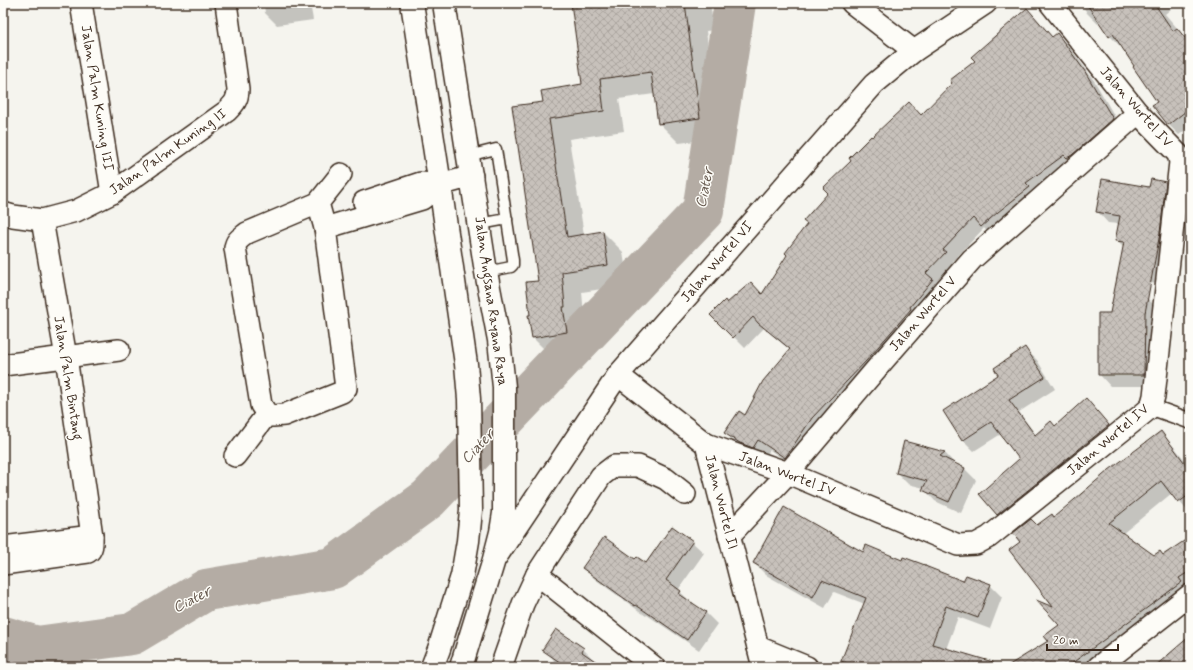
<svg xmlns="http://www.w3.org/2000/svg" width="1193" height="670" viewBox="0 0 1193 670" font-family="Mynerve,sans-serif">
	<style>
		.shadow { fill: #0003 }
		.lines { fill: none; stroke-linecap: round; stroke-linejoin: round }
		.river { stroke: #b4aca4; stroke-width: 42 }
		.building { fill: url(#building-cross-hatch); stroke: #3b2a1e }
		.service-casing { stroke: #3b2a1e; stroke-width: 13 }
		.pedestrian-casing { stroke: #3b2a1e; stroke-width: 18 }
		.minor-casing { stroke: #3b2a1e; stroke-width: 24 }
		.tertiary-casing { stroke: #3b2a1e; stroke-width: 25 }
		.service { stroke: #fdfcf7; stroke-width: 10 }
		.pedestrian { stroke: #fdfcf7; stroke-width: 15 }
		.minor { stroke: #fdfcf7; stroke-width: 21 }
		.tertiary { stroke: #fdfcf7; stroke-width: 22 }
		.labels { text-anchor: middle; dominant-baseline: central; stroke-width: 3; stroke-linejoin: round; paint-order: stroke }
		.street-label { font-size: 14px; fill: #3b2a1e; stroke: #fdfcf7 }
		.water-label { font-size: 15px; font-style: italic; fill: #65584d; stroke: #fdfcf7 }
	</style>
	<defs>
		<pattern id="building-cross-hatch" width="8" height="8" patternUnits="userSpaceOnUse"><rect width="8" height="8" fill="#c7c1bb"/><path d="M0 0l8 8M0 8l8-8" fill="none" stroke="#aca6a0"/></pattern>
	</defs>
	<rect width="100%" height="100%" fill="#f5f4ee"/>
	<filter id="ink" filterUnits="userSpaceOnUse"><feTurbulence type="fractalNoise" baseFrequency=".025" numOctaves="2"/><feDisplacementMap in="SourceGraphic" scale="8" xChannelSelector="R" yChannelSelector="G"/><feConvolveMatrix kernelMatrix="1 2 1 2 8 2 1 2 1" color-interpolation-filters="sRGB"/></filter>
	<g filter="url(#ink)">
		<g class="shadow">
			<path d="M264 3H310L313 20 277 25 265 13Z"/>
			<path d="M572 3H710L714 30 706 31 720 138 679 143 659 123 654 94 619 99 624 131 569 139 584 235 603 232 623 252 628 285 582 292 585 327H582L587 352 553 358 533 338 531 316 539 282 544 102 583 85Z"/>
			<path d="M1081 3H1178L1165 14 1190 43V126L1179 135 1169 125 1154 106 1158 102 1122 45 1120 46 1110 36 1100 22 1098 24 1087 13Z"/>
			<path d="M1027 9 1052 37 1057 34 1068 45 1095 82 1123 131 992 237 984 228 953 261 956 264 796 468 770 450 764 458 737 444 726 433 745 416 790 350 764 328 745 348 712 315 727 304 762 295 830 193 853 161 872 138 922 116Z"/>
			<path d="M1165 183 1177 194 1164 283 1130 284 1124 248 1116 240 1119 224 1108 223 1097 211Z"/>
			<path d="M1147 298 1159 310 1156 363 1147 362 1143 386H1110L1099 374 1111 314Z"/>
			<path d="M1025 349 1037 360 1055 389 1019 412 1036 435 1055 427 1086 400 1120 437 1009 526 980 494 1020 459 1001 434 974 451 963 440 1000 376Z"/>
			<path d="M1163 436 1175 448 1190 467V514L1172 493 1122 534 1154 556H1164L1190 541V597L1095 667H848L842 661 865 604 834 592 825 608 766 575 754 563 864 554 903 561 964 582 990 585 1002 597 990 629 958 617 946 649 1008 667 1049 641 1060 625 1056 609 1021 542 1037 526 1054 518Z"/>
			<path d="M904 442 945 453 955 464 965 469 976 480 961 513 935 501 924 489V488L908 484 897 473Z"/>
			<path d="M672 527 692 542 704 553 678 590 692 603 706 613 717 624 699 650 647 615 646 616 595 579 584 568 636 560 646 564Z"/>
			<path d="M544 649H583L595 661H594L602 667H549L554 660Z"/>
		</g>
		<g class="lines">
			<path class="river" d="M3 637 37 647 132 634 206 590 333 568 428 499 703 211 735 3"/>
		</g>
		<g class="building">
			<path d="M571 3H685L700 118 658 124 651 72 600 79 604 111 549 119 567 237 603 231 608 265 562 272 565 307H563L567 332 532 338 528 315H530L526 282 538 281 512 106 543 102 541 91 582 84Z"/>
			<path d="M1086 3H1154L1173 31 1177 28 1190 44V108L1168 125 1152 105 1157 102 1133 67 1134 66 1113 34 1109 37Z"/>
			<path d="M1027 8 1052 37 1057 33 1084 70 1113 119 1072 155 1067 158 1064 155 1026 183 1030 187 998 212 981 227 973 218 943 250 946 252 926 273 933 279 910 307 911 309 866 361 812 418 785 458 758 440 753 448 740 443 724 433 739 411 745 415 763 381 790 349 758 323 753 317 733 338 710 315 725 300 727 303 751 282 762 294 787 255 785 253 807 224 803 221 828 193 823 188 851 161 849 158 871 136 872 137 909 102 921 115 952 83 950 80 975 61 971 57Z"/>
			<path d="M1102 179 1149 187 1151 179 1166 182 1160 233 1145 313 1144 375H1098V313H1110L1124 242 1115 241 1120 216 1096 212Z"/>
			<path d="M1025 347 1045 377 1009 400 1035 435 1051 421 1055 426 1086 398 1109 425 997 515 979 494 1019 459 991 422 962 441 943 411 998 375 994 368Z"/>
			<path d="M1161 431 1190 470V494L1178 503 1161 481 1109 523 1154 555 1160 551 1163 555 1190 537V571L1179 578 1182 582 1067 667H1006L1048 641 1044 636 1059 625 1036 600 1053 607 1009 550 1020 542 1013 533 1031 519 1037 525 1052 514 1054 517 1109 470Z"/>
			<path d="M904 441 945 452 940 456 965 468 949 502 922 490 927 481 896 473Z"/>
			<path d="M784 507 863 552 866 545 902 560 903 557 925 565V566L963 581 966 575 991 584 978 618 946 606 932 644 993 662 992 667H855L841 661 866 598 822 580 813 597 753 563Z"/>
			<path d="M672 526 693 541 666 580 681 591 679 594 706 612 687 640 636 605 635 606 582 568 604 537 635 559 637 557 646 563Z"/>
			<path d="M556 629 584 648 582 652 604 667H567L542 650Z"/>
			<path d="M1190 636V667H1154Z"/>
		</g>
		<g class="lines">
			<defs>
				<g id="service">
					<path d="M468 156 496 149 513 260V265L511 267 486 272"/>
					<path d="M480 224 507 219"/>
				</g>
				<path id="pedestrian" d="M1151 407 1190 421"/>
				<g id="minor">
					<path d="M81 3 112 193"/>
					<path d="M852 3 914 51"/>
					<path d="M364 202 421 183 440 185"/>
					<path d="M318 203 325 228 346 388 342 392 284 415 273 416 267 414 261 405 235 248C236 240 241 238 247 233L318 203 341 174"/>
					<path d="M3 213 13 216 42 220 76 211 112 193 227 111C234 104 238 100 238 89L226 3"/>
					<path d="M325 228 422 199 440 185 472 176"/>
					<path d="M3 365 119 350"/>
					<path d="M618 375 706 444 763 667"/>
					<path d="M706 444 788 473 958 545 976 544 989 537 1144 413 1151 407 1154 396 1180 162 1178 154 1138 113 1050 3"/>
					<path d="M235 456 267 414"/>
					<path d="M729 536 788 473 883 361 972 259 1138 113"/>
					<path d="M3 547 92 536"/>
					<path d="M495 559 618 375 874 84 914 51 986 3"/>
					<path d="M3 564 88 552C93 549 92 542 92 536L66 357 42 220"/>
					<path d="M537 574 654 667"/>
					<path d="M758 647 807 667"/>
					<path d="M501 667 523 604 537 574 601 476 614 466H638L666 479 685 494"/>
					<path d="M1098 667 1190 595"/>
				</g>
				<g id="tertiary">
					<path d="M412 3 440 185 466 364 469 399 471 510 468 541 462 576 439 649 432 667"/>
					<path d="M444 3 486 272 499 340 504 387V513L501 532 493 563 461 667"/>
				</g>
			</defs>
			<use href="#service" class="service-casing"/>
			<use href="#pedestrian" class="pedestrian-casing"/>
			<use href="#minor" class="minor-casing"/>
			<use href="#tertiary" class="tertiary-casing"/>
			<use href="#service" class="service"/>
			<use href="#pedestrian" class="pedestrian"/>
			<use href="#minor" class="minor"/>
			<use href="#tertiary" class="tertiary"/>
		</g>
	</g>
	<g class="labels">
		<g class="street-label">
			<text transform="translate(97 98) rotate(81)">Jalan Palm Kuning III</text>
			<text transform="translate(1136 107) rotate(49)">Jalan Wortel IV</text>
			<text transform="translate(168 152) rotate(-35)">Jalan Palm Kuning II</text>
			<text transform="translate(717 262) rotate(-49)">Jalan Wortel VI</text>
			<text transform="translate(491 301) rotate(82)">Jalan Angsana Rayana Raya</text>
			<text transform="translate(923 314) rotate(-49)">Jalan Wortel V</text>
			<text transform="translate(68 378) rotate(81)">Jalan Palm Bintang</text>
			<text transform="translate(1108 440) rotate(-40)">Jalan Wortel IV</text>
			<text transform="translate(787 474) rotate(21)">Jalan Wortel IV</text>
			<text transform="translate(721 502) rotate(76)">Jalan Wortel II</text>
		</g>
		<g class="water-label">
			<text transform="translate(705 188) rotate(-78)">Ciater</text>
			<text transform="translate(478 447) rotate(-46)">Ciater</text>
			<text transform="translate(192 600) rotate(-27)">Ciater</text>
		</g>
	</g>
	<rect width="1193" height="670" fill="none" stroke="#fdfcf7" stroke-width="16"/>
	<rect x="8" y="8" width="1177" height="654" fill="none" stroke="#3b2a1e" stroke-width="1.5" filter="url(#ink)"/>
	<path d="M1047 644v6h71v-6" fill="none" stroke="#3b2a1e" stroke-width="2"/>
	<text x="1053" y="644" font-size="12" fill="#3b2a1e" stroke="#fdfcf7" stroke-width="3" paint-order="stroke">20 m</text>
</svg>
